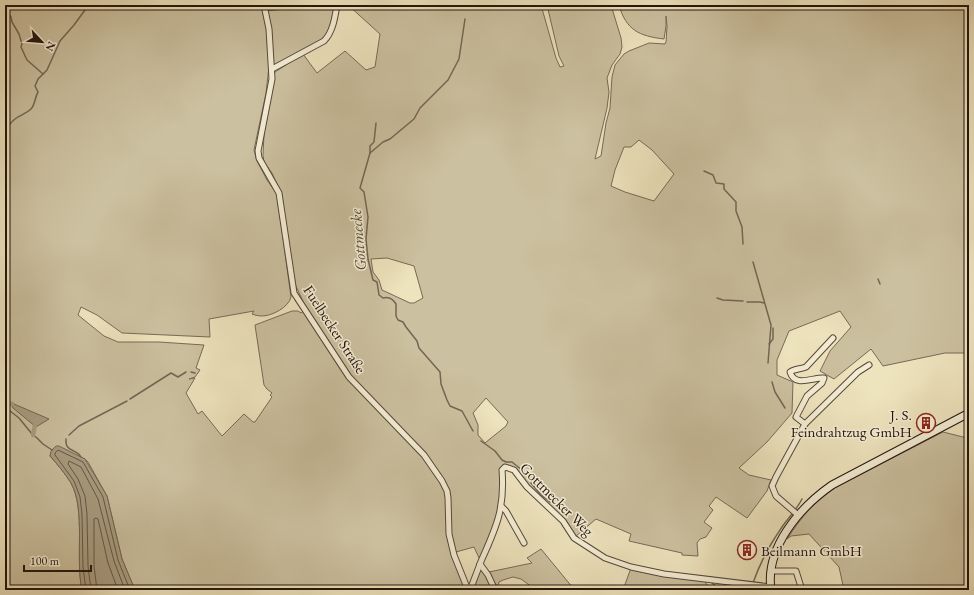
<svg xmlns="http://www.w3.org/2000/svg" width="974" height="595" viewBox="0 0 974 595" font-family="'EB Garamond',serif">
	<style>
		.green { fill: #cbc09f; stroke: #776a56; fill-rule: evenodd }
		.water { fill: #a89d81; stroke: #736653 }
		.lines { fill: none; stroke-linecap: round; stroke-linejoin: round }
		.shore { stroke: #665847; stroke-width: 1 }
		.stream { stroke: #736653; stroke-width: 1.5 }
		.canal { stroke: #a89d81; stroke-width: 4.5 }
		.minor-casing { stroke: #564839; stroke-width: 7 }
		.secondary-casing { stroke: #23140d; stroke-width: 9 }
		.minor { stroke: #f3edd4; stroke-width: 5 }
		.secondary { stroke: #f3edd4; stroke-width: 7 }
		.labels { text-anchor: middle; dominant-baseline: central; stroke-width: 3; stroke-linejoin: round; paint-order: stroke }
		.street-label { font-size: 15px; fill: #23140d; stroke: #f3edd4 }
		.poi-label { font-size: 15px; fill: #23140d; stroke: #f3edd4; text-anchor: end }
		.water-label { font-size: 16px; font-style: italic; fill: #584b3b; stroke: #f3edd4 }
	</style>
	<rect width="100%" height="100%" fill="#ede3bd"/>
	<filter id="stains"><feTurbulence type="fractalNoise" baseFrequency=".005" numOctaves="4"/><feColorMatrix values="0 0 0 0 .2 0 0 0 0 .09 0 0 0 0 .02 0 0 0 .5 -.17"/></filter>
	<radialGradient id="worn" r=".72"><stop offset=".6" stop-color="#630" stop-opacity="0"/><stop offset="1" stop-color="#630" stop-opacity=".3"/></radialGradient>
	<g class="green">
		<path d="M5 5H261L267 30 269 66 266 93 254 150 257 161 267 180 277 194 291 297C289 307 272 316 262 316 258 316 255 315 252 314L254 311 209 319 210 337 122 333 97 315 81 307 78 315 104 336 118 342H159L204 345 196 368 200 370 195 377 189 379 195 378 186 393 198 414 202 411 222 436 244 414 253 422H255L272 397 270 395 272 393 267 389 264 385 255 325 292 311H298L301 313 306 308 295 284 281 193 272 173 264 162 263 155 264 134 273 76 275 72 303 54 317 73 345 51 366 70 375 67 380 34 348 5H541L556 58 560 67 564 66 559 56 547 5H611L621 38 622 47 620 54 612 65 607 78 609 92 607 108 595 159 601 156 606 123 610 108 612 77 615 65 624 54 629 51 649 43 665 44 666 42 667 26 666 16V26L664 39C639 36 626 30 619 5H969V353H945L883 366 871 349 834 379 820 371 830 351 851 327 840 311 789 331 777 360V375L793 382 792 413 767 442 739 468 749 475 771 480 767 491 747 518 716 497 709 506 713 510 704 522 712 528 706 537 700 539 697 543 698 556 682 555V553L629 541 631 534 596 519 575 537 533 489 505 465 498 517 480 560 474 547 456 552 466 590H135L122 559 107 496 88 462 85 459 51 453 50 456C57 464 65 473 71 483 86 510 75 558 82 590H5ZM639 140 652 150 674 174 654 201 625 192 611 186 615 170 624 147H631ZM387 258 414 266 423 298 414 303H410L382 290 379 280 373 272 371 259ZM486 398 508 422 506 426 485 443 478 435V425L473 413Z"/>
		<path d="M286 5H336C333 17 332 30 322 39L278 66 273 64 267 11 291 8Z"/>
		<path d="M943 432 967 438 969 437V590H844L839 567 809 534 791 536 787 539C803 515 813 503 836 487Z"/>
		<path d="M541 549 573 588 578 590H536L521 579 513 577 503 580 499 582 498 586 495 584 489 572 532 563 527 558Z"/>
		<path d="M631 568 704 581 712 590H623Z"/>
		<path d="M480 570H482L486 575 493 590H473Z"/>
	</g>
	<g class="water">
		<path d="M14 404 49 419 36 427 13 408 12 406Z"/>
		<path d="M56 446H59L85 459 107 496 122 559 135 590H82C75 558 86 510 71 483 65 473 57 464 50 456L51 451Z"/>
	</g>
	<g class="lines">
		<g class="shore">
			<path d="M86 590 83 567 82 514 80 497 74 481 55 455V453L58 450 83 462 103 497 118 560 130 590"/>
			<path d="M91 590 88 566 87 514 85 496 78 479 68 464 69 461 81 467 98 499 114 561 125 590"/>
			<path d="M97 590 94 566V519L96 518 98 519 108 563 118 590"/>
		</g>
		<g class="stream">
			<path d="M5 9 11 17 12 22 19 34 22 44 21 47 27 60 43 74"/>
			<path d="M465 19 459 59 448 80 420 108 414 119 390 139 383 142 370 153 360 188 364 192 368 217 366 239 368 259 373 280 377 282 379 295 383 298C389 296 393 299 396 304V316L398 320 403 322 406 327 417 341 419 348 440 372 441 384 447 400 450 406 462 411 473 431"/>
			<path d="M5 131C8 127 11 122 15 119 20 115 26 114 31 109 35 105 35 97 38 92L35 86 38 79 47 70 60 41 74 25 85 10 87 5"/>
			<path d="M370 153V146L374 142 376 123"/>
			<path d="M704 171 713 175 716 183 724 184V189L736 202V211L742 227 743 244"/>
			<path d="M753 262 771 325 768 363"/>
			<path d="M878 279 880 284"/>
			<path d="M717 298 723 300 743 301"/>
			<path d="M747 302H760L764 303"/>
			<path d="M769 344 773 339V328"/>
			<path d="M191 372 195 373"/>
			<path d="M772 382 775 392 785 408"/>
			<path d="M130 399 171 373 178 377 186 372"/>
			<path d="M5 407 19 418 32 434 37 438 43 444 52 450"/>
			<path d="M69 435 79 426 127 401"/>
			<path d="M66 439C65 453 76 448 81 457"/>
			<path d="M481 441 495 451 502 460 506 462H512L522 470"/>
			<path d="M531 483 541 495 550 502"/>
			<path d="M712 583 721 590"/>
			<path d="M753 583C760 563 770 544 782 527 789 517 797 509 802 499"/>
		</g>
		<g class="canal">
			<path d="M5 402 12 404"/>
			<path d="M33 435 35 425"/>
		</g>
		<defs>
			<g id="minor">
				<path d="M264 5 269 29 272 79 258 151 259 158 279 193 294 293 349 377 424 455 442 481 447 491 448 498 449 534 454 555 468 590"/>
				<path d="M272 69 324 41C333 32 335 17 337 5"/>
				<path d="M805 424 796 417 807 396 822 383 824 378C813 377 795 388 790 372 794 369 801 369 806 367L833 338"/>
				<path d="M502 507 506 511 524 543"/>
				<path d="M798 515 776 496 772 486 776 477 805 424 858 372 869 365"/>
				<path d="M480 564 488 575 495 590"/>
				<path d="M771 571H796L802 590"/>
				<path d="M470 590C474 580 478 569 482 559 497 526 505 507 502 470L505 467 514 470 527 487 563 521 574 538 605 558 631 567 664 574 771 587"/>
			</g>
			<path id="secondary" d="M771 590C765 548 799 508 832 485L969 413"/>
		</defs>
		<use href="#minor" class="minor-casing"/>
		<use href="#secondary" class="secondary-casing"/>
		<use href="#minor" class="minor"/>
		<use href="#secondary" class="secondary"/>
	</g>
	<defs>
		<symbol id="building-ring" viewBox="-11 -11 22 22"><circle r="9.5" fill="#f3edd4" stroke="#8f2418" stroke-width="1.5"/><path d="M-4-6H4V6H1V3H-1V6H-4ZM-2.5-4.3h1.7v1.8h-1.7ZM.8-4.3h1.7v1.8H.8ZM-2.5-1h1.7V.8h-1.7ZM.8-1h1.7V.8H.8Z" fill="#8f2418"/></symbol>
	</defs>
	<g fill-rule="evenodd">
		<use href="#building-ring" x="915" y="412" width="22" height="22"/>
		<use href="#building-ring" x="736" y="539" width="22" height="22"/>
	</g>
	<g class="labels">
		<g class="street-label">
			<text transform="translate(335 329) rotate(57)">Fuelbecker Straße</text>
			<text transform="translate(557 499) rotate(45)">Gottmecker Weg</text>
		</g>
		<g class="poi-label">
			<text x="912" y="414">J. S.<tspan x="912" dy="17">Feindrahtzug GmbH</tspan></text>
			<text x="761" y="550" text-anchor="start">Beilmann GmbH</text>
		</g>
		<g class="water-label">
			<text transform="translate(358 240) rotate(-95)">Gottmecke</text>
		</g>
	</g>
	<rect width="974" height="595" fill="none" stroke="#ede3bd" stroke-width="20"/>
	<rect x="6" y="6" width="962" height="583" fill="none" stroke="#23140d" stroke-width="2"/>
	<rect x="10" y="10" width="954" height="575" fill="none" stroke="#23140d"/>
	<g transform="translate(42 42) rotate(116)" stroke="#f3edd4" stroke-width="3" paint-order="stroke">
	<path d="M0-3L7 15L0 10L-7 15Z" fill="#23140d"/>
	<text y="-6" font-size="11" font-weight="bold" text-anchor="middle" fill="#23140d">N</text>
	</g>
	<path d="M24 565v6h67v-6" fill="none" stroke="#23140d" stroke-width="2"/>
	<text x="30" y="565" font-size="12" fill="#23140d" stroke="#f3edd4" stroke-width="3" paint-order="stroke">100 m</text>
	<rect width="100%" height="100%" filter="url(#stains)"/>
	<rect width="100%" height="100%" fill="url(#worn)"/>
</svg>
